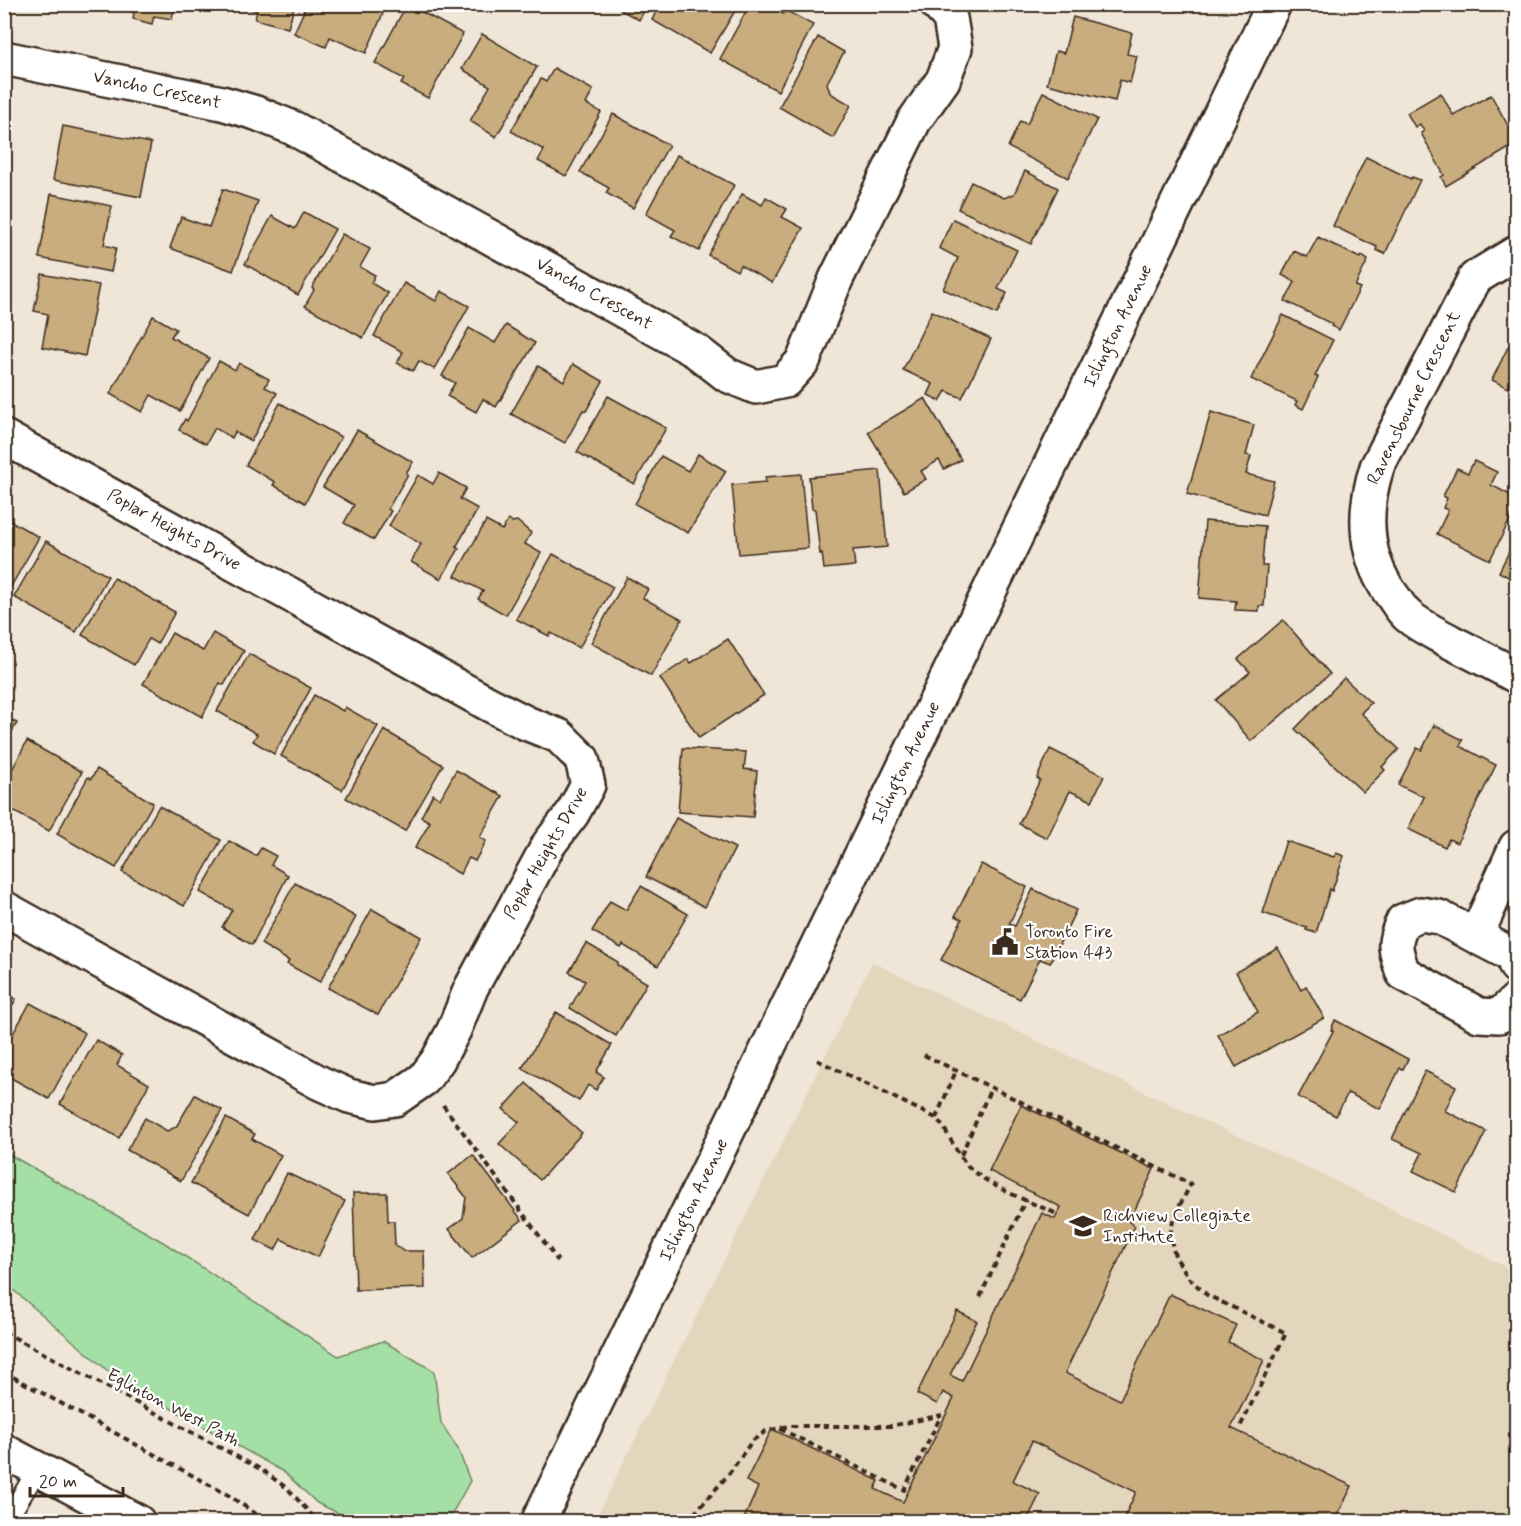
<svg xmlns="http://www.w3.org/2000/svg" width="1521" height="1526" viewBox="0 0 1521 1526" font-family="Mynerve,sans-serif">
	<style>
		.built { fill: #e4d5bd }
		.green { fill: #a4e0a5; stroke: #708562; stroke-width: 1.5 }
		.building { fill: #c9ad7e; stroke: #3b2a1e; stroke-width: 1.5 }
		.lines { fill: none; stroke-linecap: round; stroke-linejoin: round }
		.lane-casing { stroke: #3b2a1e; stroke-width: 22 }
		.street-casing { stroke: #3b2a1e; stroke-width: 38 }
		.secondary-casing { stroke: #3b2a1e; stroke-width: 38 }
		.primary-casing { stroke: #3b2a1e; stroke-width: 38 }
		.path { stroke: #3b2a1e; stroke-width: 4; stroke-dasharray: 6 4.5; stroke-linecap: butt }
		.lane { stroke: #fff; stroke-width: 18 }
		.street { stroke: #fff; stroke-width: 33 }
		.secondary { stroke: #fff; stroke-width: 33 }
		.primary { stroke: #fff; stroke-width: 33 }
		.labels { text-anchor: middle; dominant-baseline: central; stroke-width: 4.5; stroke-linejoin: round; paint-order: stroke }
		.street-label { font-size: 18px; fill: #3b2a1e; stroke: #fff }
		.poi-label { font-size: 18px; fill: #3b2a1e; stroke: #fff; text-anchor: start }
	</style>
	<rect width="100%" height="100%" fill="#efe6d8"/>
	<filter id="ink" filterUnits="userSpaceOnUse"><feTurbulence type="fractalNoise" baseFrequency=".0167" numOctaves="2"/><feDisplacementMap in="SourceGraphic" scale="12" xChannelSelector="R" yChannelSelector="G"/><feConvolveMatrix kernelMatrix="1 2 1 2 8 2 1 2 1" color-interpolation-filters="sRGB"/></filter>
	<g filter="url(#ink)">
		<path class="built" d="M872 962 1199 1118 1336 1181 1516 1272V1521L594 1522Z"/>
		<path class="green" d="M5 1152 163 1242 338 1356 383 1341 434 1371 441 1423 458 1449 470 1481 448 1521H355L317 1503 284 1472 115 1377 5 1283Z"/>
		<g class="building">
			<path d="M117 4H175L172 19 154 16 152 24 133 19 134 12 117 8Z"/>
			<path d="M233 4H295L288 28 255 19 257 11Z"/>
			<path d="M307 4H387L366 53 330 37 326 47 294 33Z"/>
			<path d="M407 4 463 34 428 98 401 84 404 79 375 63Z"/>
			<path d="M621 4H648L639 20 619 9Z"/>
			<path d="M660 4H739L710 53 652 20Z"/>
			<path d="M750 4H766L783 14 785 10 813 25 778 91 720 59Z"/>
			<path d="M1073 17 1132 33 1127 54 1137 56 1130 83 1120 80 1115 101 1047 84 1056 51 1064 53Z"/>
			<path d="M482 34 537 67 496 137 470 121 490 86 462 69Z"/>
			<path d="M818 37 844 52 827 83 830 93 851 105 833 138 779 107Z"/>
			<path d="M554 68 593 90 586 104 601 112 566 176 538 161 544 150 511 131 541 79 546 82Z"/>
			<path d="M1043 92 1097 119 1068 178 1008 147 1020 121 1027 124Z"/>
			<path d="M1441 93 1453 115 1491 95 1516 140V144L1446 186 1441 177 1444 175 1421 133 1424 131 1420 124 1415 127 1407 113Z"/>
			<path d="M613 114 669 145 633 208 606 193 609 188 580 172Z"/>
			<path d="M63 126 151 143 141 197 53 180Z"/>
			<path d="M677 155 734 185 699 251 671 236 675 230 646 214Z"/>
			<path d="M1366 157 1411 179 1412 177 1420 180 1385 254 1376 250 1377 247 1333 226Z"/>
			<path d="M1025 171 1058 188 1031 244 958 209 971 182 1004 198 1014 194Z"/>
			<path d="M223 189 258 201 233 271 170 248 181 217 209 227Z"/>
			<path d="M51 194 112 206 104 245 116 248 111 272 39 258Z"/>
			<path d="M742 194 762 205 766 197 787 209 782 217 803 228 772 283 740 265 737 271 708 255Z"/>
			<path d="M304 212 335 229 298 295 245 264 272 216 295 229Z"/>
			<path d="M953 219 1017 250 998 289 1007 293 997 314 943 289 958 258 939 248Z"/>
			<path d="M342 234 370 249 360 267 375 275 371 283 388 293 363 338 305 306 314 290 312 288Z"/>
			<path d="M1318 237 1360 258 1362 256 1368 260 1355 286 1360 288 1339 330 1331 326 1332 324 1285 301 1295 282 1282 275 1294 251 1307 257Z"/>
			<path d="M42 274 99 285 85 356 42 347 48 314 34 311Z"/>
			<path d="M404 283 436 301 441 291 469 306 434 369 419 361 413 371 397 363 403 352 374 336Z"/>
			<path d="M932 311 991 339 962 398 946 391 940 401 928 395 933 384 903 370Z"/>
			<path d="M1283 315 1333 340 1315 376 1318 377 1303 409 1295 405 1297 401 1251 379Z"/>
			<path d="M153 316 176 329 171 337 209 358 180 411 151 395 142 412 110 394Z"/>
			<path d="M506 325 535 343 496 407 483 399 476 412 447 396 455 383 442 376 469 328 495 343Z"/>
			<path d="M1508 347 1516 351V392L1492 380Z"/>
			<path d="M219 361 235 370 239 363 269 379 265 387 277 393 251 441 235 432 232 438 215 428 206 444 179 430 185 419 187 421Z"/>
			<path d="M573 364 603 381 586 411 583 410 565 443 511 414 538 366 564 381Z"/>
			<path d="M608 396 666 428 634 484 577 452Z"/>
			<path d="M925 398 961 460 944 469 939 460 921 471 926 479 904 492 868 432Z"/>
			<path d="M280 403 341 437 305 503 273 485 275 482 246 465Z"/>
			<path d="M1211 412 1254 425 1246 455 1251 456 1246 474 1274 481 1265 515 1187 494Z"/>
			<path d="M357 430 413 462 406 473 408 474 388 509 391 511 374 540 344 523 354 505 323 487Z"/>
			<path d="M698 454 726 471 688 533 635 504 661 456 688 471Z"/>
			<path d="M1474 461 1497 472 1491 485 1516 498V507L1490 560 1437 534 1448 510 1443 508 1447 498 1443 496 1457 468 1468 473Z"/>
			<path d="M880 470 887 547 853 550 855 566 824 569 822 553 820 554 815 509H812L809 477Z"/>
			<path d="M439 473 466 488 460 499 478 509 456 547 459 549 441 579 411 562 421 544 389 526 418 475 433 484Z"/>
			<path d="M801 474 808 548 739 554 732 485 766 482 765 477Z"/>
			<path d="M7 519 39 537 4 599V523Z"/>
			<path d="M508 520 512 522 517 521 531 533 525 544 541 553 506 615 478 599 483 591 455 576 486 521 502 530Z"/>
			<path d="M1205 521 1265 526 1262 566H1267L1264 606H1259V611L1235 610 1236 601 1199 598Z"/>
			<path d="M1516 537V581L1499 572Z"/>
			<path d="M46 541 108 576 76 632 14 597Z"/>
			<path d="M553 554 613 587 579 648 551 633 549 636 516 619Z"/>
			<path d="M627 577 648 589 643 598 682 619 651 676 591 643Z"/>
			<path d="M114 578 175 612 157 644 149 639 134 665 82 635Z"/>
			<path d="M1283 620 1330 674 1251 741 1216 700 1250 672 1238 659Z"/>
			<path d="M172 633 203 651 213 633 244 651 224 685 220 683 202 717 143 684Z"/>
			<path d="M728 639 764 695 699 738 660 678 688 659 691 663Z"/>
			<path d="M249 654 311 688 274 754 253 741 257 734 217 711Z"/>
			<path d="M1344 678 1371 703 1361 713 1399 749 1382 767 1385 770 1363 792 1295 729Z"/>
			<path d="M314 695 343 711 345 707 378 726 342 790 281 756Z"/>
			<path d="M4 716 17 723 4 745Z"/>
			<path d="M1434 725 1463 740 1460 746 1496 765 1457 843 1449 839 1445 847 1408 829 1424 797 1398 785 1417 748 1422 750Z"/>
			<path d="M384 730 443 765 405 831 346 798Z"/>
			<path d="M27 741 82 772 49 831 4 806V767L6 764 13 768Z"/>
			<path d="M683 748 746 752 744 769 757 771 753 817 678 812Z"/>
			<path d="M1050 749 1104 776 1092 801 1070 791 1047 838 1019 824 1040 780 1037 778Z"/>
			<path d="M97 769 153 803 116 868 57 834 88 777 91 779Z"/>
			<path d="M456 770 503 796 480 837 486 841 475 861 469 858 460 874 415 848 430 822 421 817 433 794 440 799Z"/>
			<path d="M159 806 221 840 184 906 122 872Z"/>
			<path d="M676 818 735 848 705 907 646 877Z"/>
			<path d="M229 841 256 856 261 848 276 856 271 865 288 875 252 945 222 927 232 910 200 892Z"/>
			<path d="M1286 841 1334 857 1336 853 1344 856 1332 891 1330 889 1316 933 1306 930 1307 928 1263 913Z"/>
			<path d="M981 864 1027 887 1009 924 1015 926 1033 889 1076 910 1050 963 1040 959 1020 999 941 960 962 919 955 916Z"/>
			<path d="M295 883 356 917 320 982 287 964 289 961 261 944Z"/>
			<path d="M641 886 688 914 658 966 623 945 621 948 592 931 610 901 626 910Z"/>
			<path d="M372 909 421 937 378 1015 328 988Z"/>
			<path d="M586 943 618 962 617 965 647 983 616 1036 570 1008 585 981 569 972Z"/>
			<path d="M1278 948 1301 990 1306 986 1324 1018 1236 1067 1218 1035 1258 1012 1236 972Z"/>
			<path d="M4 993 16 999 4 1020Z"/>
			<path d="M30 1003 85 1033 49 1099 4 1074V1050Z"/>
			<path d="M556 1012 612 1045 596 1072 604 1077 596 1090 588 1085 579 1101 522 1068Z"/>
			<path d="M1335 1020 1408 1059 1403 1069 1400 1068 1380 1109 1348 1093 1336 1116 1298 1097 1333 1031 1331 1030Z"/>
			<path d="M96 1040 122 1055 117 1065 149 1084 119 1138 60 1104Z"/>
			<path d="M1425 1071 1456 1086 1445 1111 1486 1131 1456 1192 1413 1171 1422 1153 1392 1139Z"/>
			<path d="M526 1083 582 1133 540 1180 499 1144 519 1122 503 1109Z"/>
			<path d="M195 1095 222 1110 181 1181 127 1150 145 1118 167 1131 176 1127Z"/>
			<path d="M1021 1105 1154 1169 1129 1222 1135 1226 1065 1373 1120 1400 1170 1294 1236 1325 1228 1342 1264 1360 1231 1428 1352 1486 1334 1522H1122L1136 1492 1032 1441 1013 1481 1040 1494 1026 1522 743 1521 758 1487 746 1481 772 1429 879 1481 875 1489 903 1502 954 1398 943 1392 937 1404 917 1394 957 1311 977 1321 950 1375 962 1381 1042 1213 1055 1219 1061 1207 989 1171Z"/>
			<path d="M226 1118 255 1134 252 1139 281 1155 249 1214 191 1183Z"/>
			<path d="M473 1155 522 1220 472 1258 449 1229 463 1218 466 1197 448 1174Z"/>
			<path d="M287 1173 345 1201 318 1257 281 1239 275 1250 255 1240Z"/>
			<path d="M353 1193H387L388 1221H394L395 1245 403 1251H424L425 1288 356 1290Z"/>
		</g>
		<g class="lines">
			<defs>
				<path id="lane" d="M8 1522 13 1510 38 1469"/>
				<g id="street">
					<path d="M4 58 222 103 256 113 293 128 696 351 727 375 756 387 785 381 803 361 836 279 914 121 943 80 955 48 950 18 937 4"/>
					<path d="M1516 253 1475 278 1377 467C1362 513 1364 559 1394 598 1398 604 1402 611 1408 616 1421 627 1437 634 1451 642 1473 653 1495 664 1516 676"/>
					<path d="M4 437 487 703 526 723 559 736 582 759 588 785 572 814 549 844 471 988 454 1030 438 1060 424 1079 395 1099 375 1102 349 1096 320 1083 4 908"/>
					<path d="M1476 936 1516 847"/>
					<path d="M1516 966 1512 955 1439 917 1421 914 1403 921C1392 944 1395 949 1403 973L1479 1015 1499 1016 1516 1000"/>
				</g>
				<path id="secondary" d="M538 1522 1274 4"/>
				<path id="primary" d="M4 1451 138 1522"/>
			</defs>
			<use href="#lane" class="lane-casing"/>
			<use href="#street" class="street-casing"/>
			<use href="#secondary" class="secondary-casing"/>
			<use href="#primary" class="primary-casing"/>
			<g class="path">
				<path d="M924 1055 1191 1184 1174 1216 1170 1236 1175 1256 1189 1278 1207 1295 1286 1333 1239 1429"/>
				<path d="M817 1060 936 1118C948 1131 953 1147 964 1161 980 1184 1031 1202 1057 1214"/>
				<path d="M443 1105 558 1261"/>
				<path d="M936 1118 956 1071"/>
				<path d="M961 1155 991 1088"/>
				<path d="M980 1297 1026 1199"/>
				<path d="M4 1332 262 1470 288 1489 318 1522"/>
				<path d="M4 1372 228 1495 268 1522"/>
				<path d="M780 1429 904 1490 941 1416"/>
				<path d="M687 1522 728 1475 752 1441 766 1431 789 1426H891L942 1415"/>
			</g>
			<use href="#lane" class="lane"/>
			<use href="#street" class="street"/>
			<use href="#secondary" class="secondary"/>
			<use href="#primary" class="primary"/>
		</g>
	</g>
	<defs>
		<symbol id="civic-bare" viewBox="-9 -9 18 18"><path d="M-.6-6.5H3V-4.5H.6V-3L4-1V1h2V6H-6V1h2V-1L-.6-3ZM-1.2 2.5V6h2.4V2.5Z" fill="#3b2a1e" stroke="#fff" stroke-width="2.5" paint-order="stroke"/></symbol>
		<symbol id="school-bare" viewBox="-9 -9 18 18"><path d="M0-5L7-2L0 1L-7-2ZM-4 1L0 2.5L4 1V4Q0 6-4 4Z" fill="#3b2a1e" stroke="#fff" stroke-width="2.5" paint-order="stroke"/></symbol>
	</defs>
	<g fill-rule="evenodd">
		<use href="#civic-bare" x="986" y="923" width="38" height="38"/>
		<use href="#school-bare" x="1064" y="1207" width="38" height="38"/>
	</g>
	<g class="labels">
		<g class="street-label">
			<text transform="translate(157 90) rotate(12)">Vancho Crescent</text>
			<text transform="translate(594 294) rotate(29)">Vancho Crescent</text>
			<text transform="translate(1118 326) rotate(-64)">Islington Avenue</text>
			<text transform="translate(1414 398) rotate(-64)">Ravensbourne Crescent</text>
			<text transform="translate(174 530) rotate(29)">Poplar Heights Drive</text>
			<text transform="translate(906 763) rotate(-64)">Islington Avenue</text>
			<text transform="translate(546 853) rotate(-60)">Poplar Heights Drive</text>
			<text transform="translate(694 1200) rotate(-64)">Islington Avenue</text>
			<text transform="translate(173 1408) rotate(28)">Eglinton West Path</text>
		</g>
		<g class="poi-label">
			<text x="1025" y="932">Toronto Fire<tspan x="1025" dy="21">Station 443</tspan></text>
			<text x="1103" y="1216">Richview Collegiate<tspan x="1103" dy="21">Institute</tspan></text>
		</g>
	</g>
	<rect width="1521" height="1526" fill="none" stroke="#fff" stroke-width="24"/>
	<rect x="12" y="12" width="1497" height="1502" fill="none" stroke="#3b2a1e" stroke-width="2" filter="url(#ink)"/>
	<path d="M30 1487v9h93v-9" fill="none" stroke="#3b2a1e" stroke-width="3"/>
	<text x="39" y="1487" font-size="18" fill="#3b2a1e" stroke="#ffffff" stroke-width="4.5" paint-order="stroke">20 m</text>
</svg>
